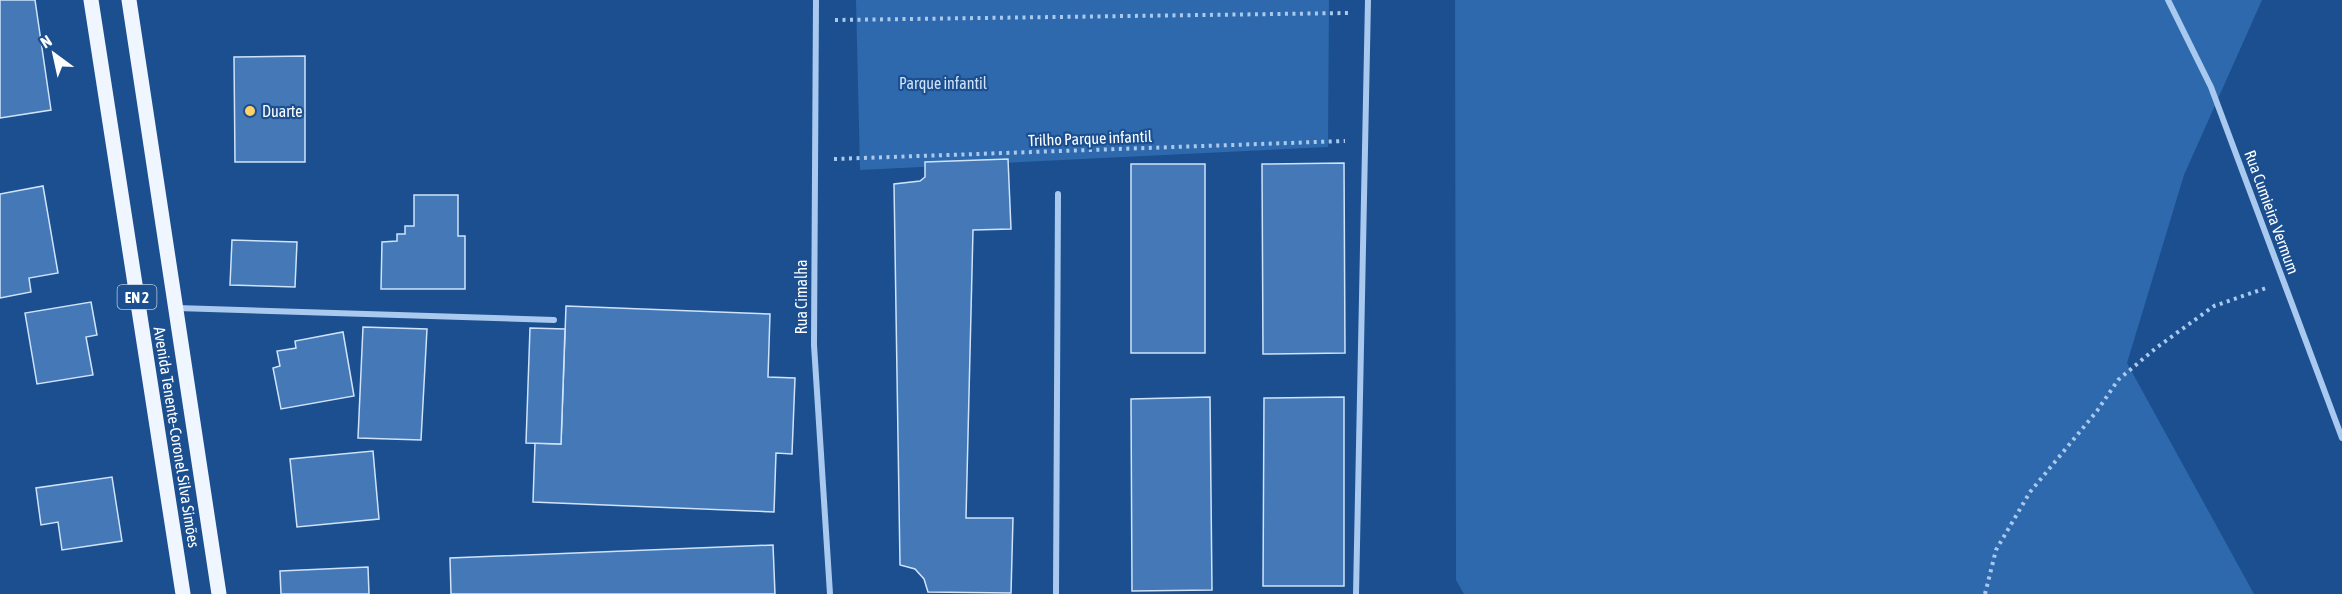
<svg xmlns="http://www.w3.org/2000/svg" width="2342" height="594" viewBox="0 0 2342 594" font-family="'Asap Condensed',sans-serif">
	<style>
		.green { fill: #2e69ad }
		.building { fill: #4478b7; stroke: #cfe3fa; stroke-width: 1.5 }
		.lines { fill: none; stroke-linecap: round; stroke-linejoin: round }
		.path { stroke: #a9c9ee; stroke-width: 4; stroke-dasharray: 3 4.5; stroke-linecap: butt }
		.street { stroke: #a9c9ee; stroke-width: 6 }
		.primary { stroke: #f0f6ff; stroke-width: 15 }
		.poi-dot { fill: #ffd166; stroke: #1b4f8f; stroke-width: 2 }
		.labels { text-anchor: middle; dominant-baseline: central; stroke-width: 4.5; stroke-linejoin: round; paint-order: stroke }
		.shield { fill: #1b4f8f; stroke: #bbcadd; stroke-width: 1.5 }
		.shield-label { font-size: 15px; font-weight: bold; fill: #fff }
		.park-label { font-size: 16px; fill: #cfe3fa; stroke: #1b4f8f }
		.poi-label { font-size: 16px; fill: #fff; stroke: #1b4f8f; text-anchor: start }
		.street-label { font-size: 16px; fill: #fff; stroke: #1b4f8f }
	</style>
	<rect width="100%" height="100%" fill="#1b4f8f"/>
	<g class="green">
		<path d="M856 0H1329L1328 147 860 170Z"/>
		<path d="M1455 0H2262L2184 175 2127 363 2254 594H1464L1456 580Z"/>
	</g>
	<g class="building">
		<path d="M0 0H35L51 110 0 118Z"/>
		<path d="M305 56V162H235L234 57Z"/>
		<path d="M1008 159 1011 229 973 230 966 518H1013L1011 593 928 592 924 579 915 569 900 565 894 184 920 181 925 177V162Z"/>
		<path d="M1344 163 1345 353 1263 354 1262 164Z"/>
		<rect x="1131" y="164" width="74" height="189"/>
		<path d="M43 186 58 273 29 278 31 292 0 298V194Z"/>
		<path d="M414 195H458V236H465V289H381L382 242 397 241V234H405V226H414Z"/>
		<path d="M232 240 297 242 295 287 230 285Z"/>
		<path d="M91 302 97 335 86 337 93 375 37 384 25 313Z"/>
		<path d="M566 306 770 314 768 377 795 378 792 454 776 453 774 512 533 502 535 443 561 444Z"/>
		<path d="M363 327 427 329 421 440 358 438Z"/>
		<path d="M530 328 565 329 561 444 526 443Z"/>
		<path d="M343 332 354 396 281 409 273 368 280 366 277 351 296 348 295 341Z"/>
		<path d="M1210 397 1212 590 1132 591 1131 399Z"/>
		<path d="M1344 397V586H1263L1264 398Z"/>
		<path d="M373 451 379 519 297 527 290 459Z"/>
		<path d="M112 477 122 541 62 550 58 522 41 525 36 488Z"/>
		<path d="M773 545 775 594H451L450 558Z"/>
		<path d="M368 567 369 594H281L280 571Z"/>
	</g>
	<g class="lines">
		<g class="path">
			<path d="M835 20 1349 13"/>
			<path d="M834 159 1345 141"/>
			<path d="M1985 594 1996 550 2030 492 2097 411 2118 380 2156 348 2214 306 2266 288"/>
		</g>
		<g class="street">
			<path d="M816 0 814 345 830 594"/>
			<path d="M2168 0 2211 87 2342 438"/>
			<path d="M177 308 554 320"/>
			<path d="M1056 594 1058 194"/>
			<path d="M1356 594 1368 0"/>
		</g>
		<g class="primary">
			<path d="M91 0 183 594"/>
			<path d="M129 0 219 594"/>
		</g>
	</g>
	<circle class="poi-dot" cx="250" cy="111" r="6"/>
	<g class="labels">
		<rect class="shield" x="117.5" y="285" width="39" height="24" rx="4.5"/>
		<g class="shield-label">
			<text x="137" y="297">EN 2</text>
		</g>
		<g class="park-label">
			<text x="943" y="83">Parque infantil</text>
		</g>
		<g class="poi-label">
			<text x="262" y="111">Duarte</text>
		</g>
		<g class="street-label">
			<text transform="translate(1090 138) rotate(-2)">Trilho Parque infantil</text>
			<text transform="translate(2272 212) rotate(70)">Rua Cumieira Vermum</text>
			<text transform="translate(801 297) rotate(-90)">Rua Cimalha</text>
			<text transform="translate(177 437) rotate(81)">Avenida Tenente-Coronel Silva Simões</text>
		</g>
	</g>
	<g transform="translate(54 54) rotate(327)" stroke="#1b4f8f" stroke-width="4.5" paint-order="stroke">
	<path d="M0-4.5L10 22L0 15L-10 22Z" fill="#ffffff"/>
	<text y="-9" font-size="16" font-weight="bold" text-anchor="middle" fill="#ffffff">N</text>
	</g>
</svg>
